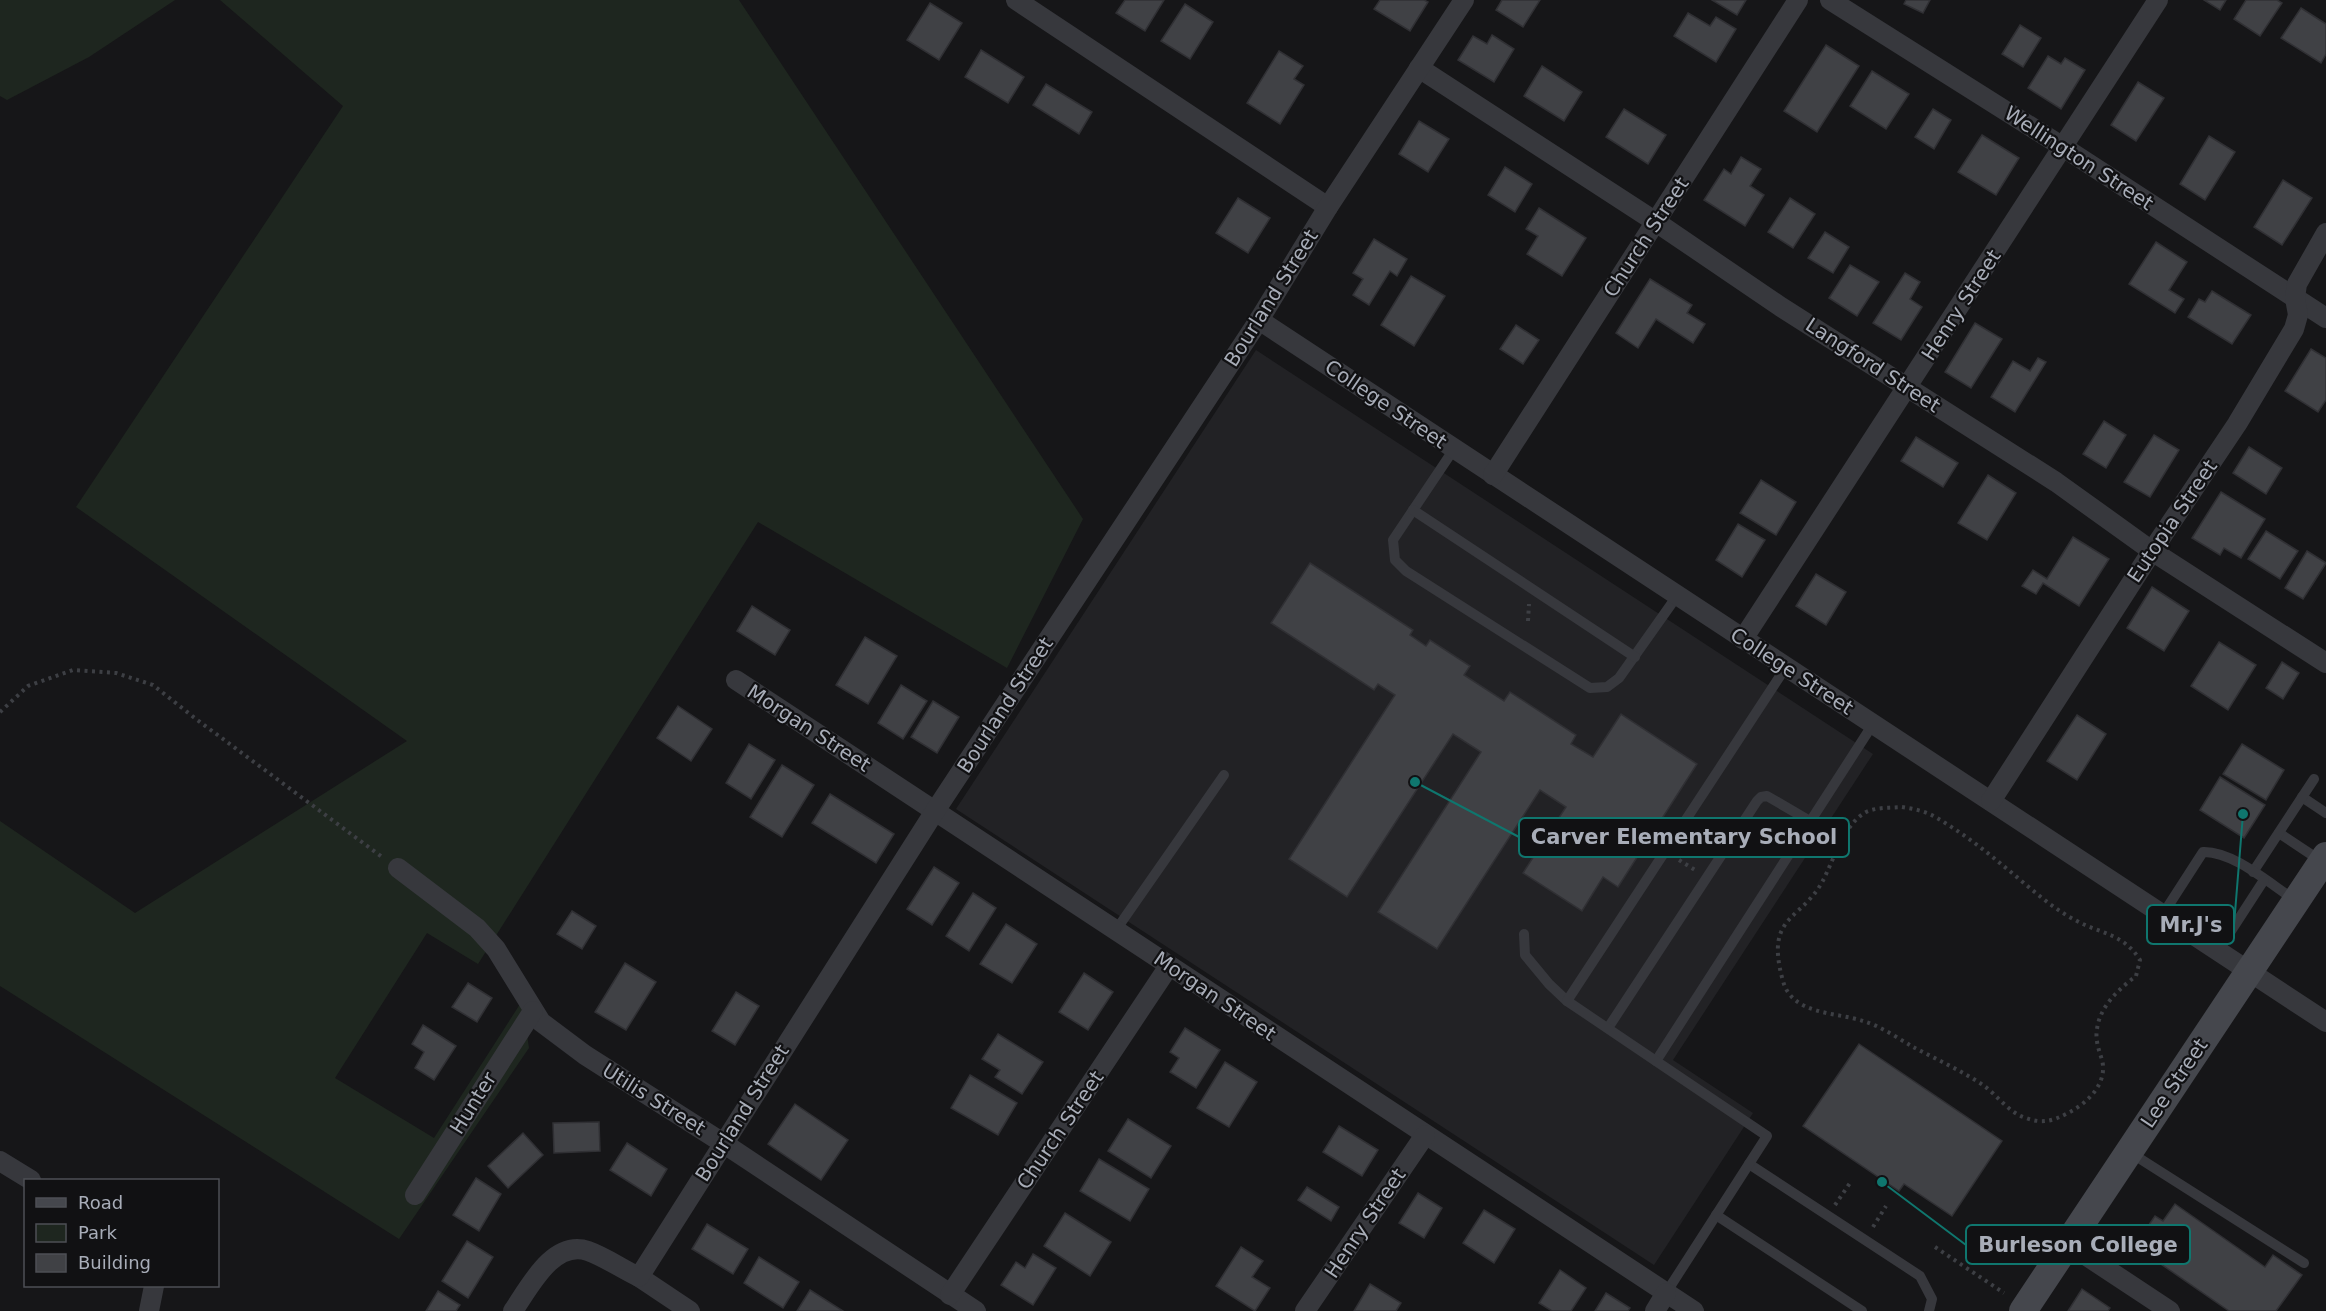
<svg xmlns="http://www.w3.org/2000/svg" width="2326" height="1311" viewBox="0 0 2326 1311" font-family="'DejaVu Sans',sans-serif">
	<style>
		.built { fill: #222225 }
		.green { fill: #1e261f }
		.building { fill: #404145; stroke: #303034; stroke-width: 1.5 }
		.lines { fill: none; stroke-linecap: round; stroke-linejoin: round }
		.path { stroke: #3d3f44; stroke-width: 4; stroke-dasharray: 3 4.5; stroke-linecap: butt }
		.lane { stroke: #37383d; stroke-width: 10 }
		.street { stroke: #37383d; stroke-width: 20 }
		.secondary { stroke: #45474d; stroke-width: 28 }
		.labels { text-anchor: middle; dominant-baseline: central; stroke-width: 4.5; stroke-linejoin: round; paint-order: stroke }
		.street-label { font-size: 20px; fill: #a8adb8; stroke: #111113 }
		.leader { fill: none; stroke: #0f766e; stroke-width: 2 }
		.callout-dot { fill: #0f766e; stroke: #111113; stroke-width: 2 }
		.callout { fill: #111113; stroke: #0f766e; stroke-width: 2 }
		.callout-label { font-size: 21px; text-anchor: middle; font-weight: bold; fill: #a8adb8 }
	</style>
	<rect width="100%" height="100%" fill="#161618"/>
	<path class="built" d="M1256 350 1873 754 1673 1060 1753 1113 1654 1265 956 809Z"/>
	<g class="green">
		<path d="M0 0H175L89 57 7 100 0 96Z"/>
		<path d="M220 0H739L1083 519 1007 668 758 522 478 964 427 933 335 1078 434 1138 522 1001 529 1048 399 1239 0 986V821L135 913 407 741 76 507 343 106Z"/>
	</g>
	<g class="building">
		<path d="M1125 0H1164L1145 31 1116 13Z"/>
		<path d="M1380 0H1424L1428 2 1410 31 1374 9Z"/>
		<path d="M1502 0H1540L1523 27 1496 10Z"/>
		<path d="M1712 0H1746L1737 15Z"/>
		<path d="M1906 0H1930L1923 13 1904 4Z"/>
		<path d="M2204 0H2226L2220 10Z"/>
		<path d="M2246 0H2277L2282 3 2260 36 2234 19Z"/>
		<path d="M930 3 962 23 939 60 907 40Z"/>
		<path d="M1185 4 1213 22 1190 59 1161 41Z"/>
		<path d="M2301 8 2326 24V54L2321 63 2281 38Z"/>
		<path d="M1688 13 1710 26 1716 17 1736 29 1716 62 1674 36Z"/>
		<path d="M2020 25 2041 38 2023 67 2002 54Z"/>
		<path d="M1492 35 1514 49 1494 82 1458 60 1473 36 1487 44Z"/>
		<path d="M1826 45 1859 66 1817 132 1784 111Z"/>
		<path d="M981 50 1024 77 1008 103 965 77Z"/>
		<path d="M1279 51 1303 66 1294 79 1304 85 1280 124 1247 103Z"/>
		<path d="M2048 56 2061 64 2065 58 2085 70 2061 109 2028 88Z"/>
		<path d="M1542 66 1582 92 1564 121 1524 96Z"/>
		<path d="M1872 71 1909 94 1886 129 1850 106Z"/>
		<path d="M2138 82 2164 98 2136 141 2111 125Z"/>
		<path d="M1046 84 1092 112 1079 134 1033 105Z"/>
		<path d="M1624 109 1666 135 1648 164 1606 137Z"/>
		<path d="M1933 109 1951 120 1934 149 1915 137Z"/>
		<path d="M1419 121 1449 139 1428 172 1399 154Z"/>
		<path d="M1982 135 2019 158 1996 195 1958 172Z"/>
		<path d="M2209 136 2235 152 2205 200 2180 184Z"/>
		<path d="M1741 157 1761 169 1750 186 1764 195 1745 226 1704 200 1724 169 1731 174Z"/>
		<path d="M1505 167 1532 184 1515 212 1488 195Z"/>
		<path d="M2283 180 2312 198 2282 245 2254 227Z"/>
		<path d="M1238 198 1270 218 1248 253 1216 233Z"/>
		<path d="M1790 198 1815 214 1793 248 1768 232Z"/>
		<path d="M1539 208 1586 238 1562 276 1527 254 1538 236 1526 229Z"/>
		<path d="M1825 232 1849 247 1833 273 1808 258Z"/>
		<path d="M1374 239 1407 259 1397 276 1390 271 1369 305 1353 295 1363 279 1353 273Z"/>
		<path d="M2156 242 2187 262 2169 290 2184 299 2175 313 2129 284Z"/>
		<path d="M1850 265 1879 282 1857 316 1829 298Z"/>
		<path d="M1905 273 1920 282 1910 299 1922 307 1901 340 1873 323Z"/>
		<path d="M1411 276 1445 296 1414 346 1381 325Z"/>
		<path d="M1650 279 1692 305 1687 313 1705 324 1693 343 1656 319 1638 348 1616 333Z"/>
		<path d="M2212 291 2251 315 2232 344 2188 317 2199 299 2205 302Z"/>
		<path d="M1975 323 2002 339 1971 388 1945 372Z"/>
		<path d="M1516 325 1539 340 1523 364 1500 349Z"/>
		<path d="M2311 349 2326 358V400L2318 412 2285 391Z"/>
		<path d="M2038 358 2046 362 2015 412 1991 397 2013 361 2030 371Z"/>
		<path d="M2104 421 2126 435 2106 468 2083 454Z"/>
		<path d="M2154 435 2179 450 2150 497 2124 482Z"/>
		<path d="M1916 437 1958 463 1943 487 1901 461Z"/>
		<path d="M2249 447 2282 468 2266 494 2233 473Z"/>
		<path d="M1988 475 2016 493 1987 540 1958 523Z"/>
		<path d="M1761 480 1796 502 1776 535 1740 513Z"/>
		<path d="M2221 492 2265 519 2241 558 2224 548 2220 555 2192 538Z"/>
		<path d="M1738 524 1765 540 1742 577 1716 560Z"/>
		<path d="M2266 531 2298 551 2280 579 2248 559Z"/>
		<path d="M2073 537 2109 559 2079 606 2043 583 2036 594 2022 586 2033 570 2047 579Z"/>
		<path d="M2307 551 2326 563 2303 599 2285 588Z"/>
		<path d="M1310 563 1413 630 1410 635 1426 646 1430 640 1470 666 1464 675 1504 701 1510 692 1576 735 1571 744 1593 757 1621 714 1697 764 1618 887 1603 877 1582 911 1523 873 1566 807 1540 790 1437 949 1378 912 1481 752 1453 734 1347 897 1289 859 1395 695 1378 684 1374 690 1271 623Z"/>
		<path d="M1816 574 1846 592 1826 625 1796 606Z"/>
		<path d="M2152 587 2189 611 2164 651 2127 628Z"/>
		<path d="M752 606 790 630 775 655 737 631Z"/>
		<path d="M865 637 897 656 868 704 836 685Z"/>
		<path d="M2219 642 2256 665 2228 710 2191 686Z"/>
		<path d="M2282 662 2299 673 2283 699 2266 688Z"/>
		<path d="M901 685 927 701 903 739 878 723Z"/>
		<path d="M933 701 959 717 937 753 911 737Z"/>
		<path d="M678 706 712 729 691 761 657 738Z"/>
		<path d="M2077 715 2106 734 2077 780 2047 761Z"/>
		<path d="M749 744 775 760 751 799 726 783Z"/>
		<path d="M2242 744 2284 770 2266 800 2223 774Z"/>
		<path d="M782 765 814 785 782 837 750 817Z"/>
		<path d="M2220 777 2265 805 2244 838 2200 810Z"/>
		<path d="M830 794 894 834 876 863 812 823Z"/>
		<path d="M934 867 959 883 932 925 907 909Z"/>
		<path d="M973 893 996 908 969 951 946 936Z"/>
		<path d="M572 911 596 926 582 949 557 934Z"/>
		<path d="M1006 924 1037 944 1012 983 980 964Z"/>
		<path d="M625 963 656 982 626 1030 595 1012Z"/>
		<path d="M1084 973 1113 992 1088 1030 1059 1012Z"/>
		<path d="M468 983 492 998 477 1022 452 1007Z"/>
		<path d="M736 992 759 1006 735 1045 712 1031Z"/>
		<path d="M423 1025 456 1046 434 1080 415 1068 424 1052 412 1044Z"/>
		<path d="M1185 1028 1220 1050 1196 1088 1170 1072 1179 1058 1170 1052Z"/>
		<path d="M998 1034 1043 1062 1022 1094 995 1077 1000 1070 982 1059Z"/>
		<path d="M1859 1044 2002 1141 1952 1216 1904 1184 1899 1191 1803 1126Z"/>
		<path d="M1225 1062 1257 1082 1229 1127 1197 1108Z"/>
		<path d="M970 1075 1017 1103 998 1135 951 1108Z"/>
		<path d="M795 1104 848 1140 821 1180 768 1144Z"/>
		<path d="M1128 1119 1171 1146 1151 1178 1108 1151Z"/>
		<path d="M599 1122 600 1151 554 1153 553 1123Z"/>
		<path d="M1339 1126 1378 1150 1362 1176 1323 1152Z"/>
		<path d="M523 1133 543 1155 508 1188 488 1166Z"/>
		<path d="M627 1143 667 1169 651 1196 610 1170Z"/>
		<path d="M1099 1159 1149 1189 1130 1221 1080 1191Z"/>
		<path d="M476 1178 501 1194 479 1231 453 1215Z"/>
		<path d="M1307 1187 1339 1207 1331 1221 1298 1200Z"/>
		<path d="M1418 1193 1442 1208 1424 1238 1399 1223Z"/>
		<path d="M2175 1204 2265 1267 2273 1255 2302 1275 2276 1311H2229L2142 1251 2152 1237 2144 1232 2155 1216 2163 1221Z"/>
		<path d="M1484 1210 1515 1229 1494 1263 1463 1243Z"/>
		<path d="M1065 1213 1111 1242 1090 1276 1044 1246Z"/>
		<path d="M707 1224 748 1249 733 1274 692 1249Z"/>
		<path d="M467 1241 493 1257 468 1298 442 1281Z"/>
		<path d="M1241 1247 1263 1261 1252 1277 1270 1288 1255 1311 1216 1286Z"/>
		<path d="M1033 1254 1056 1268 1033 1305 1001 1285 1016 1262 1025 1268Z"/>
		<path d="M759 1257 799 1282 783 1308 744 1283Z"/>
		<path d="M1560 1270 1586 1288 1571 1311H1552L1539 1303Z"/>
		<path d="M1370 1284 1401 1303 1396 1311H1354Z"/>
		<path d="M2082 1289 2110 1308 2108 1311H2068Z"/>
		<path d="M810 1290 843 1311H797Z"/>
		<path d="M438 1291 460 1305 456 1311H426Z"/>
		<path d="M1606 1293 1630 1308 1628 1311H1595Z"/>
	</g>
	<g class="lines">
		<g class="path">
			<path d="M1528 621 1529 604"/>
			<path d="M0 712 28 686 73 670 116 673 153 685 196 719 382 857"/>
			<path d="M1902 807C1914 809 1926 811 1937 818 1959 831 1981 847 2001 864 2025 883 2047 905 2075 920 2100 934 2123 933 2140 960L2136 976C2119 989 2100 1006 2097 1029 2095 1040 2099 1050 2102 1060 2108 1083 2088 1103 2068 1113 2053 1121 2042 1124 2026 1118 2009 1113 1997 1095 1983 1085 1962 1071 1938 1060 1915 1048 1899 1039 1881 1026 1863 1021 1836 1012 1792 1015 1783 981 1763 910 1806 923 1827 872 1836 853 1846 823 1866 812 1877 807 1890 808 1902 807Z"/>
			<path d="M1687 847 1704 857"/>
			<path d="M1679 860 1695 870"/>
			<path d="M1835 1205 1850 1183"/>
			<path d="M1873 1227 1886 1206"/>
			<path d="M1935 1247 2004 1293"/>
		</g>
		<g class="lane">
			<path d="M1454 449 1393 540 1395 560 1406 571 1590 688 1607 687 1619 678 1677 596"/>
			<path d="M1413 510 1635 657"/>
			<path d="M2302 797 2326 813"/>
			<path d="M2279 833 2321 861"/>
			<path d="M2253 872 2314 779"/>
			<path d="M2163 914 2203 852C2233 851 2270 884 2295 900"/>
			<path d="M1116 930 1224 775"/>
			<path d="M1524 934 1525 955 1549 984 1567 1001"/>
			<path d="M2218 951 2264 880"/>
			<path d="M1608 1028 1757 801 1761 797 1767 796 1810 821"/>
			<path d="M1656 1061 1873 724"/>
			<path d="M2131 1153 2304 1263"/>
			<path d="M1749 1164 1920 1276 1932 1299 1929 1311"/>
			<path d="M1716 1215 1862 1311"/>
			<path d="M1666 1293 1767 1136 1567 1001 1786 667"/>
		</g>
		<g class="street">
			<path d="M1016 0 1328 207"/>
			<path d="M1830 0 2063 147 2326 318"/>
			<path d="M1419 68 1656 222 1781 307 2056 482 2152 551 2326 663"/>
			<path d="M1259 320 2326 1022"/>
			<path d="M1493 475 1798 0"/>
			<path d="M1743 639 2158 0"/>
			<path d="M736 680 1694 1311"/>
			<path d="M1991 801 2152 551 2237 424 2294 329 2298 315 2295 298 2297 284 2326 233"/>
			<path d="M398 868 477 928 496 949 541 1022 585 1055 723 1143 976 1311"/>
			<path d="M0 1161 31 1180"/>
			<path d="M415 1195 533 1011"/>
			<path d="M2067 1243 2170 1311"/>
			<path d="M639 1277 690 1311"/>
			<path d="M950 1295 1169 966"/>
			<path d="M149 1311 154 1286"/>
			<path d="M513 1311C529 1288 553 1239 588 1251 605 1257 622 1269 639 1277L935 811 1259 320 1328 207 1464 0"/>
			<path d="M1305 1311 1425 1135"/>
			<path d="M1655 1311 1666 1293"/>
		</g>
		<path class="secondary" d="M2023 1311 2326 856"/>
	</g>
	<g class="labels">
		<g class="street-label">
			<text transform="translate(2079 158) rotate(33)">Wellington Street</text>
			<text transform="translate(1646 237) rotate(-57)">Church Street</text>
			<text transform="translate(1271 298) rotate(-58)">Bourland Street</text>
			<text transform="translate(1961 305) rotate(-57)">Henry Street</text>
			<text transform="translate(1873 365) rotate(33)">Langford Street</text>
			<text transform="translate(1386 404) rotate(34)">College Street</text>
			<text transform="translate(2172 521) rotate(-56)">Eutopia Street</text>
			<text transform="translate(1792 671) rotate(33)">College Street</text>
			<text transform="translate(1005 705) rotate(-57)">Bourland Street</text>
			<text transform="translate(809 728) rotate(33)">Morgan Street</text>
			<text transform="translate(1215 996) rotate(34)">Morgan Street</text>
			<text transform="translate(2174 1083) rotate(-56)">Lee Street</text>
			<text transform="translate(654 1099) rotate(32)">Utilis Street</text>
			<text transform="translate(473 1103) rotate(-58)">Hunter</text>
			<text transform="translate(742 1113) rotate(-58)">Bourland Street</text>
			<text transform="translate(1060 1130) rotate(-56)">Church Street</text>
			<text transform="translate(1365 1223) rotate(-56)">Henry Street</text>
		</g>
	</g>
	<path class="leader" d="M1415 782L1519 837M2243 814L2234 925M1882 1182L1966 1245"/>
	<g class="callout-dot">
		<circle cx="1415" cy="782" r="6"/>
		<circle cx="2243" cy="814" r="6"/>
		<circle cx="1882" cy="1182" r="6"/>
	</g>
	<g class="callout">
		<rect x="1519" y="818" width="330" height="39" rx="6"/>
		<rect x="2147" y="905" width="87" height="39" rx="6"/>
		<rect x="1966" y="1225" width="224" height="39" rx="6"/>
	</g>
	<g class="callout-label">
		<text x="1684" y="844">Carver Elementary School</text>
		<text x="2191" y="932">Mr.J's</text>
		<text x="2078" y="1252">Burleson College</text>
	</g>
	<rect x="24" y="1179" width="195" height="108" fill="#111113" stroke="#4d4f55" stroke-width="1.5"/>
	<rect x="36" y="1198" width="30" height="9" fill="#45474d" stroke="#4d4f55" stroke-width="1.5"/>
	<text x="78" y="1209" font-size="18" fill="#a8adb8">Road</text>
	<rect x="36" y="1224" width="30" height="18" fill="#1e261f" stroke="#4d4f55" stroke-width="1.5"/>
	<text x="78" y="1239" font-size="18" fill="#a8adb8">Park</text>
	<rect x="36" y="1254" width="30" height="18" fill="#404145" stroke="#4d4f55" stroke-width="1.5"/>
	<text x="78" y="1269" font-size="18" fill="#a8adb8">Building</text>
</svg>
